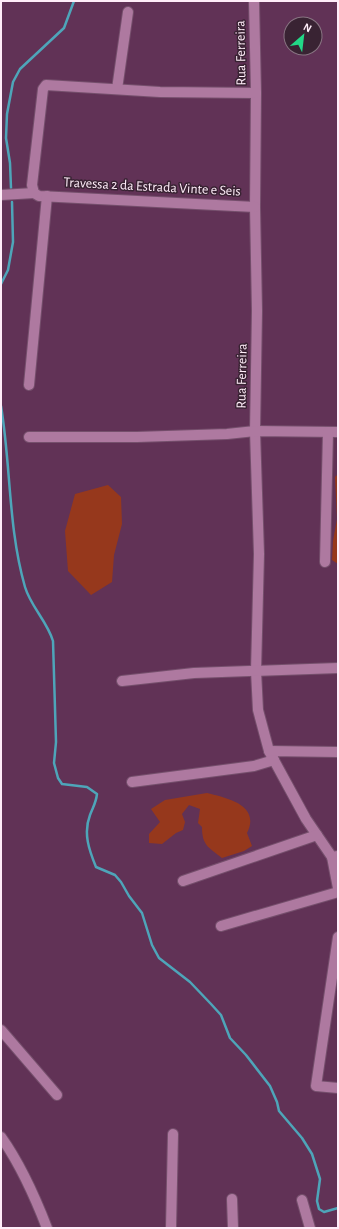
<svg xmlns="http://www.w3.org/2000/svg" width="339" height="1229" viewBox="0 0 339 1229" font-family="'Alegreya Sans',sans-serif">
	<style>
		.green { fill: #96381c }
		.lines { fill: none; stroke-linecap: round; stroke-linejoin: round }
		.stream { stroke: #4ea5b9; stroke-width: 2.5 }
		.minor-casing { stroke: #754f6c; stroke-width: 12 }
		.minor { stroke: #ae79a0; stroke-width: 10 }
		.labels { text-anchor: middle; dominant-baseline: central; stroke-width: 3; stroke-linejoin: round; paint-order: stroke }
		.street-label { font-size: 14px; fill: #ffedf9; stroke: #392333 }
	</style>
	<rect width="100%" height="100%" fill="#613256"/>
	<g class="green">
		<path d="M338 474V564L332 560 333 541 337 519 335 477Z"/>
		<path d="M108 485 121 497 122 524 114 555 112 582 91 595 68 571 65 531 75 494Z"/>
		<path d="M207 793C227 798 261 805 247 833L252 846 244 851 222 858C208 847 202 845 202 827L198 823 200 809 189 805 182 814 185 822 183 830 176 833 162 844 149 843V834L160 822 151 809 165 800Z"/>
	</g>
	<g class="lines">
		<g class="stream">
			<path d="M11 188 10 163 6 138 7 114 13 82 20 69 64 28 74 1"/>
			<path d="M1 284 8 270 13 242 12 202"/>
			<path d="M1 406C11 466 8 528 25 587 31 607 47 621 53 641L56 742 54 763 58 778 62 784 87 787 97 794C96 803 93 807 90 815 83 833 89 850 96 867L115 875 121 882 129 896 142 913 152 945 159 958 190 982 211 1004 221 1015 230 1038 246 1055 270 1086 277 1102 279 1111 302 1138 312 1154 320 1179 317 1201 319 1209 324 1212 338 1208"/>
		</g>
		<defs>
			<g id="minor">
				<path d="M254 1 256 93 255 207 257 311 255 431 259 554 256 671 258 710 269 751"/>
				<path d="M117 89 128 12"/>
				<path d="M1 195 34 193"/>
				<path d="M255 207 39 196 34 193 32 185 43 89 46 85 160 92 256 93"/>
				<path d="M29 385 47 196"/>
				<path d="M29 437H137L227 434 255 431 338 432"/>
				<path d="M325 562 328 432"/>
				<path d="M122 681 194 673 338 668"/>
				<path d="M338 752 269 751 306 819 332 857 338 856"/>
				<path d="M132 782 254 766 274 760"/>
				<path d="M332 857 338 888"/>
				<path d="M183 881 317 835"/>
				<path d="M221 926 338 892"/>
				<path d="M338 937 316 1086 338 1088"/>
				<path d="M1 1030 57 1095"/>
				<path d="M1 1137C21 1165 35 1197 47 1228"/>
				<path d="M232 1199 233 1228"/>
				<path d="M302 1200 310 1228"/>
				<path d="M171 1228 173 1134"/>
			</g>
		</defs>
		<use href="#minor" class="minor-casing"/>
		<use href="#minor" class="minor"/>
	</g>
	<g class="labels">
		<g class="street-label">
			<text transform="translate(241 53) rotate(-91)">Rua Ferreira</text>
			<text transform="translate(152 187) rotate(3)">Travessa 2 da Estrada Vinte e Seis</text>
			<text transform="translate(242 376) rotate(-89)">Rua Ferreira</text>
		</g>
	</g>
	<rect width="339" height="1229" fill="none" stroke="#ffedf9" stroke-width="4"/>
	<g transform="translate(303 36) rotate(28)"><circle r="19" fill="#392333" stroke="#887482"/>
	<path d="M0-3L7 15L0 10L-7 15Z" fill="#22d887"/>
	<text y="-6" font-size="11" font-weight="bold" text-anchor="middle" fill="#ffedf9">N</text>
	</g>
</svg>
